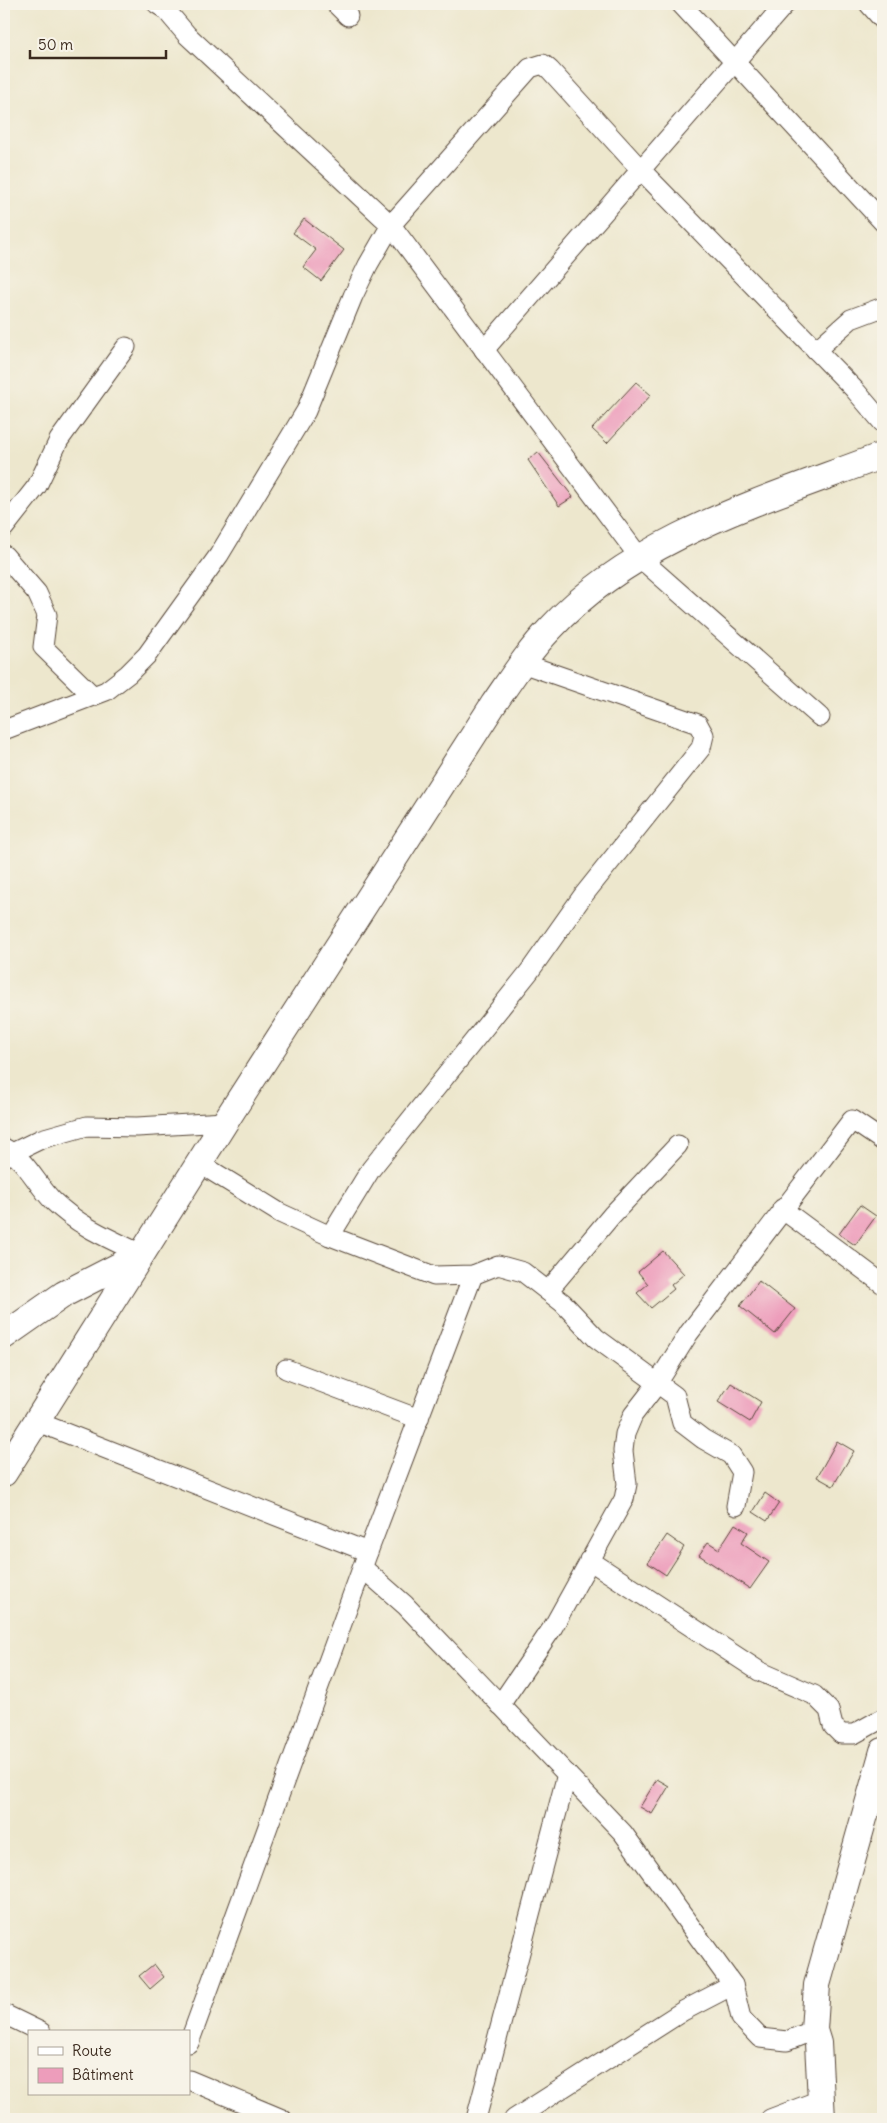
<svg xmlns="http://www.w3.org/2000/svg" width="887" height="2123" viewBox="0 0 887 2123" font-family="Delius,sans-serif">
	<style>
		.building { fill: #ed9dbb }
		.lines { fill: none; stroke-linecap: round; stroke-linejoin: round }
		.street-casing { stroke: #564638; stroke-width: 21 }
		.secondary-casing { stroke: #564638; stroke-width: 28 }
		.street { stroke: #fff; stroke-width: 19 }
		.secondary { stroke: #fff; stroke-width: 26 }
	</style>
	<rect width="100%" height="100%" fill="#f7f3e8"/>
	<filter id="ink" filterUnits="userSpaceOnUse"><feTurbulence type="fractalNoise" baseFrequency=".02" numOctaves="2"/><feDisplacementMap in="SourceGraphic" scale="10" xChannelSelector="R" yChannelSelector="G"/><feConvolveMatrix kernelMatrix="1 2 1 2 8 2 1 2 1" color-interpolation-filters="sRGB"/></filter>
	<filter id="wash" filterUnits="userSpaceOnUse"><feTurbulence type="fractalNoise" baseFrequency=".0096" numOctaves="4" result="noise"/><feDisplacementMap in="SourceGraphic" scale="20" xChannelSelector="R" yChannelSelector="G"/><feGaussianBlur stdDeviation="1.12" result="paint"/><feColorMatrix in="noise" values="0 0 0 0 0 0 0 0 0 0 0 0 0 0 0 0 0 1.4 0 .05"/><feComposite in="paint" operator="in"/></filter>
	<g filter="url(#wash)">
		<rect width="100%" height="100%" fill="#ede7cd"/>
		<g id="blocks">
			<g class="building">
				<path d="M304 219 344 250 321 281 303 267 316 250 293 233Z"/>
				<path d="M636 382 651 395 607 443 592 429Z"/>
				<path d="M538 452 573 497 559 506 528 460Z"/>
				<path d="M860 1205 876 1216 855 1245 839 1234Z"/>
				<path d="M663 1251 684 1274 671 1285 674 1289 651 1308 637 1293 648 1284 638 1272Z"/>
				<path d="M759 1281 795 1309 775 1334 740 1306Z"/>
				<path d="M731 1383 761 1402 750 1422 718 1402Z"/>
				<path d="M837 1441 854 1451 833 1486 817 1477Z"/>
				<path d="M765 1493 779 1503 767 1521 753 1512Z"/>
				<path d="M735 1524 748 1532 741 1543 769 1562 750 1589 699 1555 708 1542 719 1549Z"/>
				<path d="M667 1535 684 1547 666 1575 648 1563Z"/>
				<path d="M657 1779 669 1786 652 1814 640 1807Z"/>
				<path d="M154 1964 164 1977 150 1989 139 1976Z"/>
			</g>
		</g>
	</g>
	<g filter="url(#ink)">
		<use href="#blocks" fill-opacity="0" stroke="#564638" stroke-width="1"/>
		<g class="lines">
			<defs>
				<g id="street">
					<path d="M157 4 165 9 187 35 391 225 640 558 820 717"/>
					<path d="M336 4 348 16"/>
					<path d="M681 4 883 222"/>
					<path d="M869 4 883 20"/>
					<path d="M484 350 785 4"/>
					<path d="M816 350 851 319 883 307"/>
					<path d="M4 528 37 486 59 440 126 347"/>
					<path d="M4 555 37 593 47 615 43 647 93 696"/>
					<path d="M4 730 106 691 128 674 147 655 219 555 306 411 353 296 368 265 391 225 530 68 543 64 550 70 641 170 854 389 883 423"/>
					<path d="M4 1148C26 1159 36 1184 53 1201 80 1227 108 1238 141 1254"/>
					<path d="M4 1157 41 1139 87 1126 137 1127 225 1122"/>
					<path d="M199 1163 280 1213 330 1236 434 1276 473 1275 498 1265 523 1272 563 1303 596 1338 675 1396 682 1423 703 1439 731 1455 742 1472 736 1506"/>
					<path d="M782 1209 883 1284"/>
					<path d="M330 1236 371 1169 529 972 582 897 701 748 704 735 698 724 522 663"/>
					<path d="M548 1291 612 1215 678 1145"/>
					<path d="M286 1369 419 1419"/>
					<path d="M35 1421 368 1552"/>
					<path d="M589 1560 759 1671 814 1695 829 1710 833 1726 841 1734H854L883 1718"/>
					<path d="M364 1569 405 1605 623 1833 733 1985 741 2018 760 2038 787 2041 814 2030"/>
					<path d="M500 1705 553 1627 624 1499 627 1484 623 1451 625 1434 633 1415 657 1384 689 1333 852 1120 883 1141"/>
					<path d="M4 2014 41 2032"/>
					<path d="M189 2043 368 1552 473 1275"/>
					<path d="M189 2080 282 2119"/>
					<path d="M476 2119 567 1774"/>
					<path d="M514 2119 683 2011 733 1985"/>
					<path d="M770 2119 820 2100"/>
				</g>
				<g id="secondary">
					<path d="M4 1336 64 1294 140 1255"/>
					<path d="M4 1473 225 1122 493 705C511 679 528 652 550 629 636 536 768 499 883 455"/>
					<path d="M822 2119 818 2043 814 2030 817 1985 883 1751"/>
				</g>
			</defs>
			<use href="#street" class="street-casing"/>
			<use href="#secondary" class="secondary-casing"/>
			<use href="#street" class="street"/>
			<use href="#secondary" class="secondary"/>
		</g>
	</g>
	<rect width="887" height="2123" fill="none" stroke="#f7f3e8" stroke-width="20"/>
	<rect x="28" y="2030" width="162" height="65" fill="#f7f3e8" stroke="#aca397"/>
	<rect x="38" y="2047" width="25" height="8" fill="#ffffff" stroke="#aca397"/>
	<text x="72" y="2056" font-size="15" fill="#3b2a1e">Route</text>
	<rect x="38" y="2068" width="25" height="15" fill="#ed9dbb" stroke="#aca397"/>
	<text x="72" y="2080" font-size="15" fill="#3b2a1e">Bâtiment</text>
	<path d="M30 50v8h136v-8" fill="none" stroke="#3b2a1e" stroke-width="2.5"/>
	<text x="38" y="50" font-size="15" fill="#3b2a1e" stroke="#f7f3e8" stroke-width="4" paint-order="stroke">50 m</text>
</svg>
